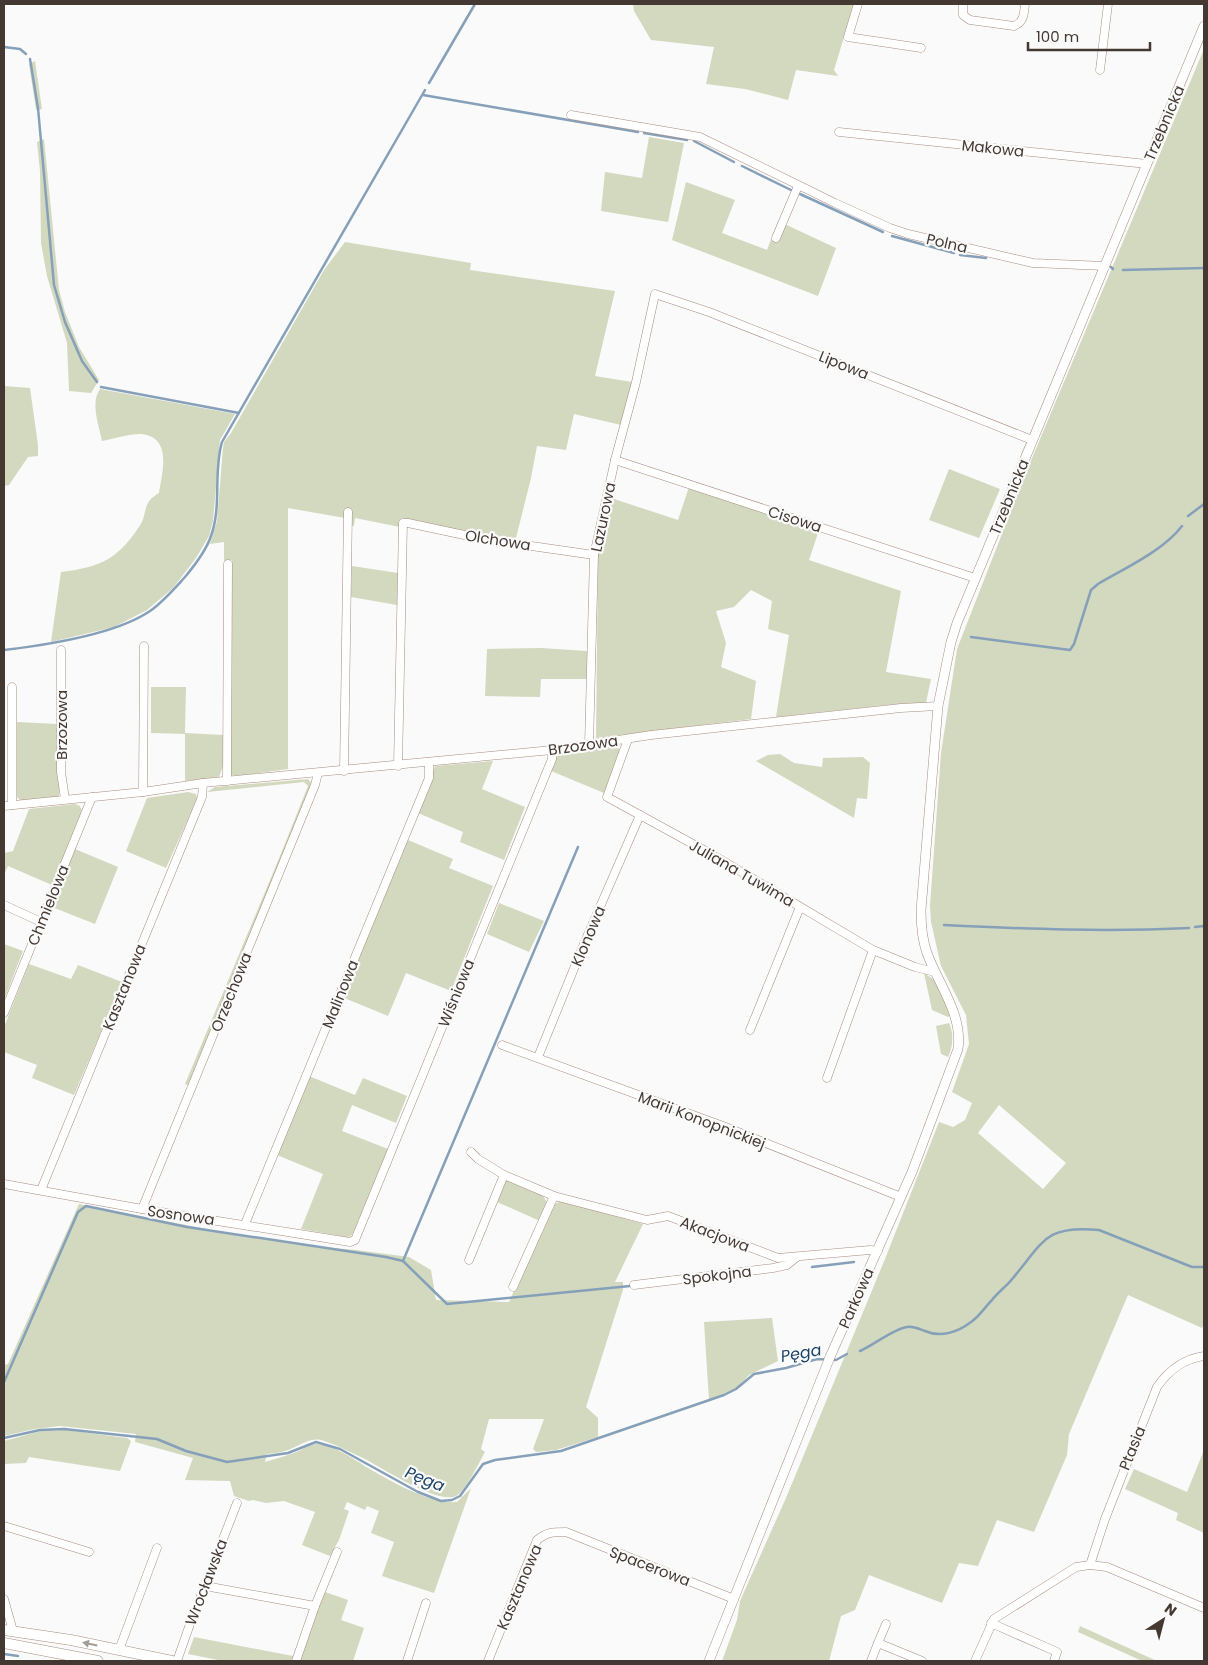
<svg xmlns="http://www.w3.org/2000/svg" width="1208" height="1665" viewBox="0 0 1208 1665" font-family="Poppins,sans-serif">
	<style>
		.green { fill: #d2d9be; fill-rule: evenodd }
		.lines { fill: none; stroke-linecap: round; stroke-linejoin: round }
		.stream { stroke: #86a0b9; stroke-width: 2.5 }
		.minor-casing { stroke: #a98c7f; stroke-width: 9 }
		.tertiary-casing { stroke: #a98c7f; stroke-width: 10 }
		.secondary-casing { stroke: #a98c7f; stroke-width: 11 }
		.minor { stroke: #fff; stroke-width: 8 }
		.tertiary { stroke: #fff; stroke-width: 9 }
		.secondary { stroke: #fff; stroke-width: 10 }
		.oneway { fill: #a29c99 }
		.labels { text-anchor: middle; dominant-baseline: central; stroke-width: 4.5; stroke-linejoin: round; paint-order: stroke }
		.street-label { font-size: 15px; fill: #443833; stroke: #fafafa }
		.water-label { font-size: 16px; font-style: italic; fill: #1a4267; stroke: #fafafa }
	</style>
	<rect width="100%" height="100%" fill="#fafafa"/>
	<g class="green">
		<path d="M633 4H854L834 70 838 76 796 70 788 100 745 89 706 84 714 47 651 40 634 11Z"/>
		<path d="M1204 49V1323L1202 1328 1128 1295 1069 1434 1067 1455 1034 1532 997 1520 978 1566 959 1563 942 1603 869 1575 855 1610 841 1616 829 1661H722L737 1620 740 1601 786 1498 885 1259 939 1122 953 1127 965 1120 972 1103 952 1092 969 1044 966 1015 941 966 931 922 930 906 941 753 957 649 1027 470ZM999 1105 1066 1163 1043 1189 978 1133Z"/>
		<path d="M35 61 42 109 36 110 29 64Z"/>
		<path d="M649 137 684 143 668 222 601 211 605 172 642 178Z"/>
		<path d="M44 139 59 290 65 312 79 347 99 380 91 393 69 391 67 343 47 276 41 243 40 171 37 142Z"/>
		<path d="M686 182 735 200 722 233 767 250 778 221 836 248 818 296 672 240Z"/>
		<path d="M345 242 471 263 470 270 615 291 595 376 632 382 621 425 574 414 566 450 537 446 531 478 516 538 478 534 401 518 400 527 355 518 354 526 345 525V518L288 508V769L239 776 231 775 229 768 232 560 224 561V542L210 544 217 521 223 448 224 442 231 433 324 270Z"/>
		<path d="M4 386 30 388 38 445V456L28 457 9 485 4 486Z"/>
		<path d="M100 389 235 414 220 440 213 521 209 536 196 558 173 588 147 610 114 627 51 642 61 572C102 567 120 558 142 522 145 515 145 506 150 500 152 497 156 495 159 493 162 473 173 437 141 434 133 433 112 439 102 441 99 425 90 403 100 389Z"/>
		<path d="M949 469 1000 489 979 538 929 520Z"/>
		<path d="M689 487 819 530 809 560 901 591 886 672 931 679 926 703 896 704 776 717 789 635 768 629 772 601 751 590 734 607 716 611 726 643 721 667 756 681 751 719 596 738 598 553 611 498 678 520Z"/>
		<path d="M352 566 398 573 397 605 351 597Z"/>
		<path d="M541 648 587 651V679H541L540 697 485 696 487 649Z"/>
		<path d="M151 687H186L185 733 223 735V766L219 777 185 781V734L151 733Z"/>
		<path d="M17 722 58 724 59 797 21 801 17 797Z"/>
		<path d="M617 746 620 751 604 793 551 771 556 757 565 753Z"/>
		<path d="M780 754 794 763 822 767 823 758 863 757 870 763 867 799 857 798 854 818 756 761 768 755Z"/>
		<path d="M493 761 482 789 525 807 504 860 460 842 463 832 418 813 435 766Z"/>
		<path d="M308 779 312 784 188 1085 185 1084 280 856 308 786 304 782 207 792 215 787Z"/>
		<path d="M188 792 196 794 197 799 166 868 126 851 147 798Z"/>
		<path d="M75 804 80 806 82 812 52 885 8 866 4 875V853L13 851 29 809Z"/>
		<path d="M408 840 453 859 449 868 493 886 451 991 406 973 388 1016 342 997Z"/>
		<path d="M75 849 118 867 95 924 52 907Z"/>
		<path d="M499 903 544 921 529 952 487 934Z"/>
		<path d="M4 944 23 951 4 1000Z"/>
		<path d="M29 964 71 979 78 965 122 982 74 1095 32 1078 37 1065 4 1052V1027Z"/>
		<path d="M924 973 936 981 951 1016 948 1017 932 1010Z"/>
		<path d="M949 1023C954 1033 953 1047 948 1057L941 1054 936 1026Z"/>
		<path d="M309 1076 355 1095 363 1078 407 1096 396 1123 352 1105 342 1131 388 1149 353 1233 351 1236 347 1237 301 1229 323 1174 277 1155Z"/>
		<path d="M506 1180 542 1195 547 1202 540 1221 497 1202Z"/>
		<path d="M562 1201 643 1224 615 1282H623V1290L586 1407 598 1418V1437L556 1450 536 1452 533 1449 544 1419H489L481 1449 485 1452C480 1461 465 1492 456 1496 438 1505 381 1467 363 1458 350 1452 335 1444 321 1440 308 1437 297 1448 285 1451 279 1453 273 1453 267 1454L265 1462C274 1459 283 1457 291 1454 299 1452 308 1445 316 1444 332 1444 356 1460 368 1468 392 1482 430 1504 457 1502L471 1488 434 1593 382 1576 394 1542 371 1533 379 1511 367 1506 365 1510 347 1502 344 1509 349 1511 339 1540 330 1556 302 1545 315 1512 284 1501 266 1503 253 1500 249 1501 234 1496 230 1481 185 1480 193 1458 135 1442 136 1434 60 1426 35 1429 4 1436V1365L8 1364 79 1204 227 1233 310 1246 356 1250 409 1257 431 1270 436 1300 509 1302 544 1222 554 1204Z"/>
		<path d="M772 1318 778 1361 749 1375 737 1388 709 1400 704 1322Z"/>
		<path d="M66 1430 127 1438 131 1441 120 1471 29 1457 26 1463 4 1464V1441L41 1431Z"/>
		<path d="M1204 1450V1533L1176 1520 1178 1513 1125 1489 1134 1469 1187 1492Z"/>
		<path d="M325 1592 348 1600 341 1620 364 1628 353 1661H298Z"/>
		<path d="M1080 1626 1157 1661H1142L1078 1632Z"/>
		<path d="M194 1637 293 1656 292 1661H223L188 1654Z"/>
	</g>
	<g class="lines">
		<g class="stream">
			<path d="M4 47 20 49 26 54"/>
			<path d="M30 59 38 108 54 285 65 322 82 361 97 382"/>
			<path d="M429 83 475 4"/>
			<path d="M423 95 638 132"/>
			<path d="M644 133 687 140"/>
			<path d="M694 141 734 162"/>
			<path d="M742 166 791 190"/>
			<path d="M800 194 883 232"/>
			<path d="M892 236 954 253"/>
			<path d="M960 255 986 258"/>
			<path d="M1111 267 1113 269"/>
			<path d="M1123 270 1204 268"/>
			<path d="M101 387 239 413"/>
			<path d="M1188 516 1204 504"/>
			<path d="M971 637 1070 650 1074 644 1091 590 1098 584C1125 568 1163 551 1182 526"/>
			<path d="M4 650C46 645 115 635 150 611 163 602 174 589 185 577 195 565 206 551 211 536 222 506 213 472 222 442L425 90"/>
			<path d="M944 925C1026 929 1107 932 1189 928"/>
			<path d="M1195 927 1204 926"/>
			<path d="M403 1261 578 847"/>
			<path d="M812 1267 854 1262"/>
			<path d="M860 1351C874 1345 893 1329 907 1327 914 1326 919 1329 925 1331 941 1338 958 1332 971 1322 979 1317 985 1307 992 1300 998 1292 1007 1286 1013 1278 1044 1241 1045 1225 1099 1230L1192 1267H1204"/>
			<path d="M4 1382 78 1212 86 1206 187 1227 386 1257 403 1261 447 1304 630 1286"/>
			<path d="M4 1438 40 1430 64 1429 157 1439 186 1451 227 1462 288 1453 316 1442 340 1449 418 1492 441 1501 452 1500 460 1496 483 1464 495 1460 561 1451 724 1395 736 1389 754 1374 786 1368 817 1359 836 1360 847 1354"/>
			<path d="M4 1654 18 1656"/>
		</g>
		<defs>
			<g id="minor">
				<path d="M858 4 848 37 921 48"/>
				<path d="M963 4V15L970 20 1014 26C1024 22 1024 14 1025 4"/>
				<path d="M1100 70 1108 4"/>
				<path d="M571 115 700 137 835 203 890 228 908 234 1033 263 1105 266"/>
				<path d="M839 132 1147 164"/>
				<path d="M776 238 798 186"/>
				<path d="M615 460 975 578"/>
				<path d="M61 650V772L65 799"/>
				<path d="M12 687V805"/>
				<path d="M628 739 607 797 713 855 873 950 915 967 935 972"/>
				<path d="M589 745 594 555 615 460 636 382 655 294 709 312 1032 440"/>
				<path d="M398 766 403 523H408L483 539 594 555"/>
				<path d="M344 771 348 512"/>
				<path d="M227 781 228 564"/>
				<path d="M143 792 144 646"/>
				<path d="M4 806 143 792 203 783 552 750 651 735 901 708 938 706"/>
				<path d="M4 905 41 922"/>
				<path d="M4 1013 92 797"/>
				<path d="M750 1030 800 907"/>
				<path d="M502 1045 723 1126 901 1197"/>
				<path d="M538 1057 586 939 640 815"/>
				<path d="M827 1078 873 950"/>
				<path d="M471 1152 478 1159 504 1175"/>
				<path d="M4 1184 142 1209 350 1242 355 1240 552 759V750"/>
				<path d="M41 1190 202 797 203 783"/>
				<path d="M142 1209 315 785 318 773"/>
				<path d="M245 1224 429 778V762"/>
				<path d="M469 1260 504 1175 554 1196"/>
				<path d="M634 1285 773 1268 787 1265 797 1257"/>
				<path d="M513 1287 554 1196 647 1220 668 1216 778 1258 870 1250 878 1251"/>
				<path d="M4 1526 89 1552"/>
				<path d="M1090 1565 1105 1519 1157 1387C1169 1370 1183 1359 1204 1356"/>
				<path d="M205 1586 315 1606"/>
				<path d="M4 1599 13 1631"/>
				<path d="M991 1623 1057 1652 1054 1661"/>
				<path d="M886 1624 878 1643 922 1661"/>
				<path d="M119 1650 157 1548"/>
				<path d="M177 1661 190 1624 237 1503"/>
				<path d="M296 1661 315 1606 337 1552"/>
				<path d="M407 1661 426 1603"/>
				<path d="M488 1661 537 1540C547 1532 553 1532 566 1532L734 1599"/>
				<path d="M871 1661 878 1643"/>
				<path d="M975 1661 994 1619 1076 1567 1090 1565 1107 1567 1204 1608"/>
			</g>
			<path id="tertiary" d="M709 1661 830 1357 912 1172 958 1049C963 1014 938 984 927 953 922 939 921 924 921 910L938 706 951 642 957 623 1204 26"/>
			<g id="secondary">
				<path d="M4 1630 71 1640 172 1661"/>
				<path d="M4 1643 98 1661"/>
			</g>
		</defs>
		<use href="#minor" class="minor-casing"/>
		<use href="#tertiary" class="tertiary-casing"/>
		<use href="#secondary" class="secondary-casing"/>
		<use href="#minor" class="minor"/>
		<use href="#tertiary" class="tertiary"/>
		<use href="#secondary" class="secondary"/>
	</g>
	<defs><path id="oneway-solid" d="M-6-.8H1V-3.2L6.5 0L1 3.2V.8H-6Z" transform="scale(1.25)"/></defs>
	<use class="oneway" href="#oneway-solid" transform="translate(90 1644) rotate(-168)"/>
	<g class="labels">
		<g class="street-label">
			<text transform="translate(1164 123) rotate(-67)">Trzebnicka</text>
			<text transform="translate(993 148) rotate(6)">Makowa</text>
			<text transform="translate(947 243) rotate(13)">Polna</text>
			<text transform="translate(844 365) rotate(22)">Lipowa</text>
			<text transform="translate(1009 497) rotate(-68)">Trzebnicka</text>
			<text transform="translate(603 517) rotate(-78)">Lazurowa</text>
			<text transform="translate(795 519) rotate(18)">Cisowa</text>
			<text transform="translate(498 540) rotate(9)">Olchowa</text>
			<text transform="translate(61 725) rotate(-90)">Brzozowa</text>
			<text transform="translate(583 745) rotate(-8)">Brzozowa</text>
			<text transform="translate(742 873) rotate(30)">Juliana Tuwima</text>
			<text transform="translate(48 905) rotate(-68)">Chmielowa</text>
			<text transform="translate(588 936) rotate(-67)">Klonowa</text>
			<text transform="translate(124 987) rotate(-68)">Kasztanowa</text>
			<text transform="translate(231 992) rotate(-68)">Orzechowa</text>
			<text transform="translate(456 993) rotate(-68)">Wiśniowa</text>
			<text transform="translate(340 994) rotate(-68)">Malinowa</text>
			<text transform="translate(702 1120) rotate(21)">Marii Konopnickiej</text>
			<text transform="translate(181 1215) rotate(8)">Sosnowa</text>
			<text transform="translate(715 1234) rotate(21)">Akacjowa</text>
			<text transform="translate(717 1275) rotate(-7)">Spokojna</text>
			<text transform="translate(856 1298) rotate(-66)">Parkowa</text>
			<text transform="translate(1132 1448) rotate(-68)">Ptasia</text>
			<text transform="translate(650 1566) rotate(21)">Spacerowa</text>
			<text transform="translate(206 1582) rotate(-69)">Wrocławska</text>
			<text transform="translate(519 1587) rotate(-67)">Kasztanowa</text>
		</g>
		<g class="water-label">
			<text transform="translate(801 1353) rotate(-10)">Pęga</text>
			<text transform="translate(425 1479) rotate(22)">Pęga</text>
		</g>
	</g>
	<rect width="1208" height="1665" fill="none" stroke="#443833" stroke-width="10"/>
	<g transform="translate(1163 1620) rotate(36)" stroke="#fafafa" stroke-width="4" paint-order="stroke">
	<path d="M0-4L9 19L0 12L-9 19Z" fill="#443833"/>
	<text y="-8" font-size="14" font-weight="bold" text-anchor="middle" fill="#443833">N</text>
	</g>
	<path d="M1028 42v8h122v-8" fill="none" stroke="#443833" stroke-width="2.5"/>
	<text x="1036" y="42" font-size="15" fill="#443833" stroke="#fafafa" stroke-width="4" paint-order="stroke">100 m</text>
</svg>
